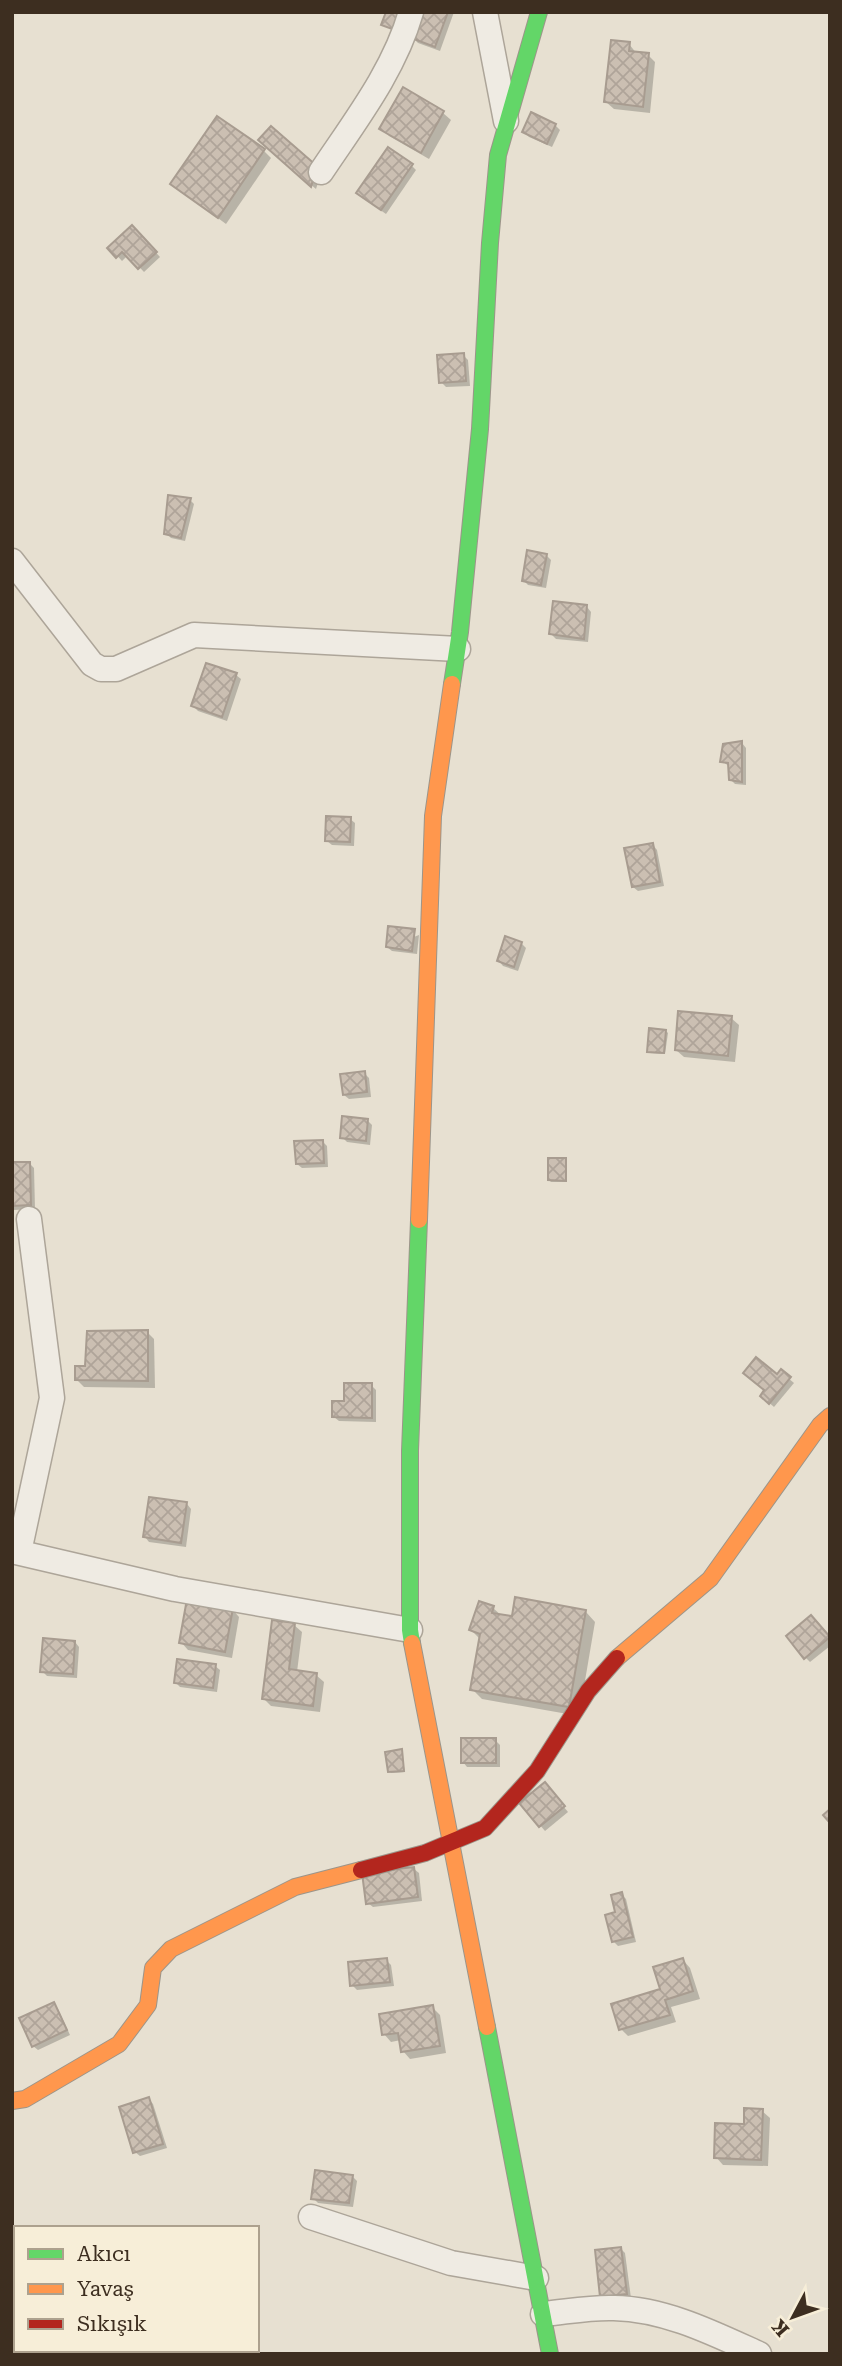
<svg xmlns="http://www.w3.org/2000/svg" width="842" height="2366" viewBox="0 0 842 2366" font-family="'Roboto Serif',serif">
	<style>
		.shadow { fill: #0003 }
		.building { fill: url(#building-cross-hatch); stroke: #a89c90; stroke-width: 2 }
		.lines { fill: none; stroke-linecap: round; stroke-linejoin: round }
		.street-casing { stroke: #ada599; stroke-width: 27 }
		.fast-casing { stroke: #9c958a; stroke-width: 18 }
		.slow-casing { stroke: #9c958a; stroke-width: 18 }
		.jam-casing { stroke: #9c958a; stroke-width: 18 }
		.street { stroke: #efebe3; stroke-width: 24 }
		.fast { stroke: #63d668; stroke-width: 16 }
		.slow { stroke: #ff974d; stroke-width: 16 }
		.jam { stroke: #b3261e; stroke-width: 16 }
	</style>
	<defs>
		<pattern id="building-cross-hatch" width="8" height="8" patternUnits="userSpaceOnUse" patternTransform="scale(1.75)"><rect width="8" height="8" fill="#cbbfb2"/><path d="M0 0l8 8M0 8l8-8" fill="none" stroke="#afa499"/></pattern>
	</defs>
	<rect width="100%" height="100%" fill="#e7e0d1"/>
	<g class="shadow">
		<path d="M422 12H454L440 51 418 43 413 38Z"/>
		<path d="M629 44 637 54 648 55 655 62 650 113 614 109 606 102Z"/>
		<path d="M403 90 443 113 451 120 429 159 389 136 382 128Z"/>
		<path d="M555 125 560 130 552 147 529 137 524 132Z"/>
		<path d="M265 145 321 173 316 189Z"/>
		<path d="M264 151 271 158 226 224 172 184Z"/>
		<path d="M411 165 416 170 386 214 363 198Z"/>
		<path d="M132 227 160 257 144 272 128 255 122 261 110 248Z"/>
		<path d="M463 355 468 360 470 386 446 387 441 382Z"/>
		<path d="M190 500 194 504 185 541 171 538 166 533Z"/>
		<path d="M546 555 551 560 546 588 528 585 523 580Z"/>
		<path d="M587 607 591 612 588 642 556 639 551 634Z"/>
		<path d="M236 675 241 679 227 721 198 711 193 706Z"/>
		<path d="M742 743 746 748V785L735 784 731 780 730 767 722 761Z"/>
		<path d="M350 819 355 823 354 846 332 845 327 841Z"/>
		<path d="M653 845 657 850 664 886 638 891 633 887Z"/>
		<path d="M419 935 417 954 392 951 387 947Z"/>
		<path d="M521 943 526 948 518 971 503 966 499 961Z"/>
		<path d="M731 1018 739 1025 735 1062 684 1057 676 1050Z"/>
		<path d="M666 1031 668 1033 665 1054 650 1053 648 1051Z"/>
		<path d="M364 1073 369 1078 371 1097 349 1099 344 1095Z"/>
		<path d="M367 1120 372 1125 370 1145 347 1142 342 1137Z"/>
		<path d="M322 1141 327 1146 328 1167 302 1168 297 1164Z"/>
		<path d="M566 1160 567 1182H551L549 1180Z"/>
		<path d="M29 1163 34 1168 35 1209 14 1210 12 1186Z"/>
		<path d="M147 1332 154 1339 155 1388 84 1387 76 1379Z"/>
		<path d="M781 1372 794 1383 774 1407 766 1400Z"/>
		<path d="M371 1385 376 1390V1422L339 1421 334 1417Z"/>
		<path d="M187 1504 191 1509 186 1547 149 1542 145 1537Z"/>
		<path d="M493 1608 502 1616 513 1618 586 1612 595 1622 579 1716 482 1699 472 1689 481 1640 471 1630Z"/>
		<path d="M232 1609 239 1617 232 1658 188 1650 181 1642Z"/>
		<path d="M816 1622 830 1639V1646L810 1662 806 1658Z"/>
		<path d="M294 1625 302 1632 297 1672 316 1675 324 1682 320 1712 271 1706 263 1698Z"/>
		<path d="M75 1642 79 1647 77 1678 47 1676 42 1671Z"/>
		<path d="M215 1666 220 1670 217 1692 180 1687 175 1682Z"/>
		<path d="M495 1740 500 1745V1767H467L463 1762Z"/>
		<path d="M401 1751 405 1772 391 1773 389 1771Z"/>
		<path d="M549 1789 568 1812 545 1831 521 1803Z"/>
		<path d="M414 1869 419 1873 422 1901 373 1907 368 1903Z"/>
		<path d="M621 1894 626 1899 636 1942 618 1946 613 1941Z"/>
		<path d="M386 1960 391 1965 394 1986 357 1990 352 1985Z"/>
		<path d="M683 1960 690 1968 700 1999 671 2007 676 2022 628 2036 621 2029 662 1990Z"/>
		<path d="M53 2004 58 2009 70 2035 38 2050 33 2046Z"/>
		<path d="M432 2007 440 2015 446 2053 410 2059 403 2051 401 2040 391 2042 384 2034Z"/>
		<path d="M149 2099 153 2104 167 2148 140 2156 135 2152Z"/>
		<path d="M762 2111 770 2118 768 2166 723 2165 716 2157Z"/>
		<path d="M352 2176 357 2181 353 2207 318 2203 313 2198Z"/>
		<path d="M621 2249 625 2253 631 2298 602 2296Z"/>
	</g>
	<g class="building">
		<path d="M386 12H402L395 30 381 25Z"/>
		<path d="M420 12H448L435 47 411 38Z"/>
		<path d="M611 40 630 42 629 51 649 53 643 107 604 102Z"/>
		<path d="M403 87 444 111 421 153 379 129Z"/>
		<path d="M531 112 556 124 547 144 522 132Z"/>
		<path d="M217 116 265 149 218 218 170 184Z"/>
		<path d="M271 126 317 166 311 187 258 140Z"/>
		<path d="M388 147 413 164 381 210 356 193Z"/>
		<path d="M132 225 157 252 138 269 122 252 116 258 107 248Z"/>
		<path d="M464 353 466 381 439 383 437 355Z"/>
		<path d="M168 495 191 498 181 538 164 534Z"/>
		<path d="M527 550 547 554 541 585 522 581Z"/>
		<path d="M553 601 587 605 584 639 549 634Z"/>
		<path d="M206 663 237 673 222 717 191 706Z"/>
		<path d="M742 741V782L729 780 728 763 720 762 723 744Z"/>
		<path d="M326 816 351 817 350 842 325 841Z"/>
		<path d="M653 843 660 882 632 887 624 848Z"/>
		<path d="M388 926 415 929 412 951 386 947Z"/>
		<path d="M505 936 522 942 514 967 497 961Z"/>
		<path d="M678 1011 732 1016 728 1056 675 1050Z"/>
		<path d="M649 1028 666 1030 664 1053 647 1052Z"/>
		<path d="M365 1071 367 1092 343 1095 340 1074Z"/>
		<path d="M342 1116 368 1119 366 1141 340 1138Z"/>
		<path d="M323 1140 324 1163 296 1164 294 1141Z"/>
		<path d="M548 1158H566V1181L548 1180Z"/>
		<path d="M12 1162H30L31 1205 12 1206Z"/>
		<path d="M148 1330V1381L75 1380V1366H85L87 1331Z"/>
		<path d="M756 1357 777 1374 781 1369 791 1377 769 1404 760 1396 764 1390 743 1373Z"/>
		<path d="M344 1383H372V1418L332 1417V1401H344Z"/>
		<path d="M149 1497 187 1502 181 1543 143 1537Z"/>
		<path d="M515 1597 586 1610 569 1707 470 1690 480 1634 469 1630 479 1601 494 1606 492 1613 512 1616Z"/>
		<path d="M187 1599 233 1608 225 1652 179 1643Z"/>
		<path d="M811 1615 830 1637 804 1659 786 1636Z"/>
		<path d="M272 1620 295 1623 289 1669 317 1673 313 1706 262 1699Z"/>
		<path d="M43 1638 75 1641 73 1674 40 1672Z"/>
		<path d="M177 1659 216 1664 213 1688 174 1683Z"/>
		<rect x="461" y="1738" width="35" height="25"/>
		<path d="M402 1749 404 1771 388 1772 385 1752Z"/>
		<path d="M545 1782 565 1806 539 1827 519 1803Z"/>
		<path d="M830 1809V1823L823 1815Z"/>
		<path d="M414 1867 418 1897 366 1904 362 1873Z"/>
		<path d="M622 1892 633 1937 612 1942 605 1915 615 1912 611 1895Z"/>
		<path d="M387 1958 390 1982 350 1986 348 1962Z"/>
		<path d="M683 1958 693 1991 665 2000 670 2015 619 2030 611 2004 660 1989 653 1967Z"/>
		<path d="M54 2002 67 2030 32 2047 19 2018Z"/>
		<path d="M433 2005 440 2046 401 2052 398 2033 382 2035 379 2014Z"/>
		<path d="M149 2097 163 2144 133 2153 119 2107Z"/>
		<path d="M744 2108 763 2109 761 2160 714 2158 715 2123 744 2124Z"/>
		<path d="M315 2170 353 2175 349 2203 311 2199Z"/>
		<path d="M621 2247 627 2294 600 2297 595 2250Z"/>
	</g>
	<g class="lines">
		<defs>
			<g id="street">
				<path d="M485 12 506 121"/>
				<path d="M321 172C355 121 394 71 411 12"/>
				<path d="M12 561 92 664 101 669H116L194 635 458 649"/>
				<path d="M12 1551 175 1589 410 1630"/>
				<path d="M19 1552 52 1398 29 1219"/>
				<path d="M311 2217 451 2263 536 2278"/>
				<path d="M543 2314C566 2312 590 2307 614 2308 665 2309 713 2333 759 2354"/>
			</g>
			<g id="fast">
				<path d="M452 684 460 632 480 429 490 243 498 155 539 12"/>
				<path d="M412 1643 410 1630V1451L419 1220"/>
				<path d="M487 2027 550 2354"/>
			</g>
			<g id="slow">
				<path d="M419 1220 433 816 452 684"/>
				<path d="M412 1643 487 2027"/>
				<path d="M617 1658 710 1579 820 1425 830 1416"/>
				<path d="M12 2101 25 2099 119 2044 148 2005 153 1968 171 1949 295 1887 361 1870"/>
			</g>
			<path id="jam" d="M361 1870 425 1853 485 1828 537 1771 588 1691 617 1658"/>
		</defs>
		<use href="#street" class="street-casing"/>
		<use href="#fast" class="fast-casing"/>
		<use href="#slow" class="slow-casing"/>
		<use href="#jam" class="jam-casing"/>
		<use href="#street" class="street"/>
		<use href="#fast" class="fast"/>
		<use href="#slow" class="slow"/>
		<use href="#jam" class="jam"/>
	</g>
	<rect width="842" height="2366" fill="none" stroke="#3d2e20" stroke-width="28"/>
	<rect x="14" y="2226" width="245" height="126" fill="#f7eed8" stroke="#ada18e" stroke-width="2"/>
	<rect x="28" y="2249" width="35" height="10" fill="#63d668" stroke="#ada18e" stroke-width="2"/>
	<text x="77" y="2261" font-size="21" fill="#3d2e20">Akıcı</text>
	<rect x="28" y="2284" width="35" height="10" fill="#ff974d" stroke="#ada18e" stroke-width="2"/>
	<text x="77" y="2296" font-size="21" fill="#3d2e20">Yavaş</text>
	<rect x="28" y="2319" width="35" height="10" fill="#b3261e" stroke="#ada18e" stroke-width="2"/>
	<text x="77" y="2331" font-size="21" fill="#3d2e20">Sıkışık</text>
	<g transform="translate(793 2317) rotate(229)" stroke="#f7eed8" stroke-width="5" paint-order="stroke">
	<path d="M0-5L12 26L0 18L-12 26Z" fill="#3d2e20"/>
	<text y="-10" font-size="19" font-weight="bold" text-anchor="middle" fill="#3d2e20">K</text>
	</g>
</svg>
